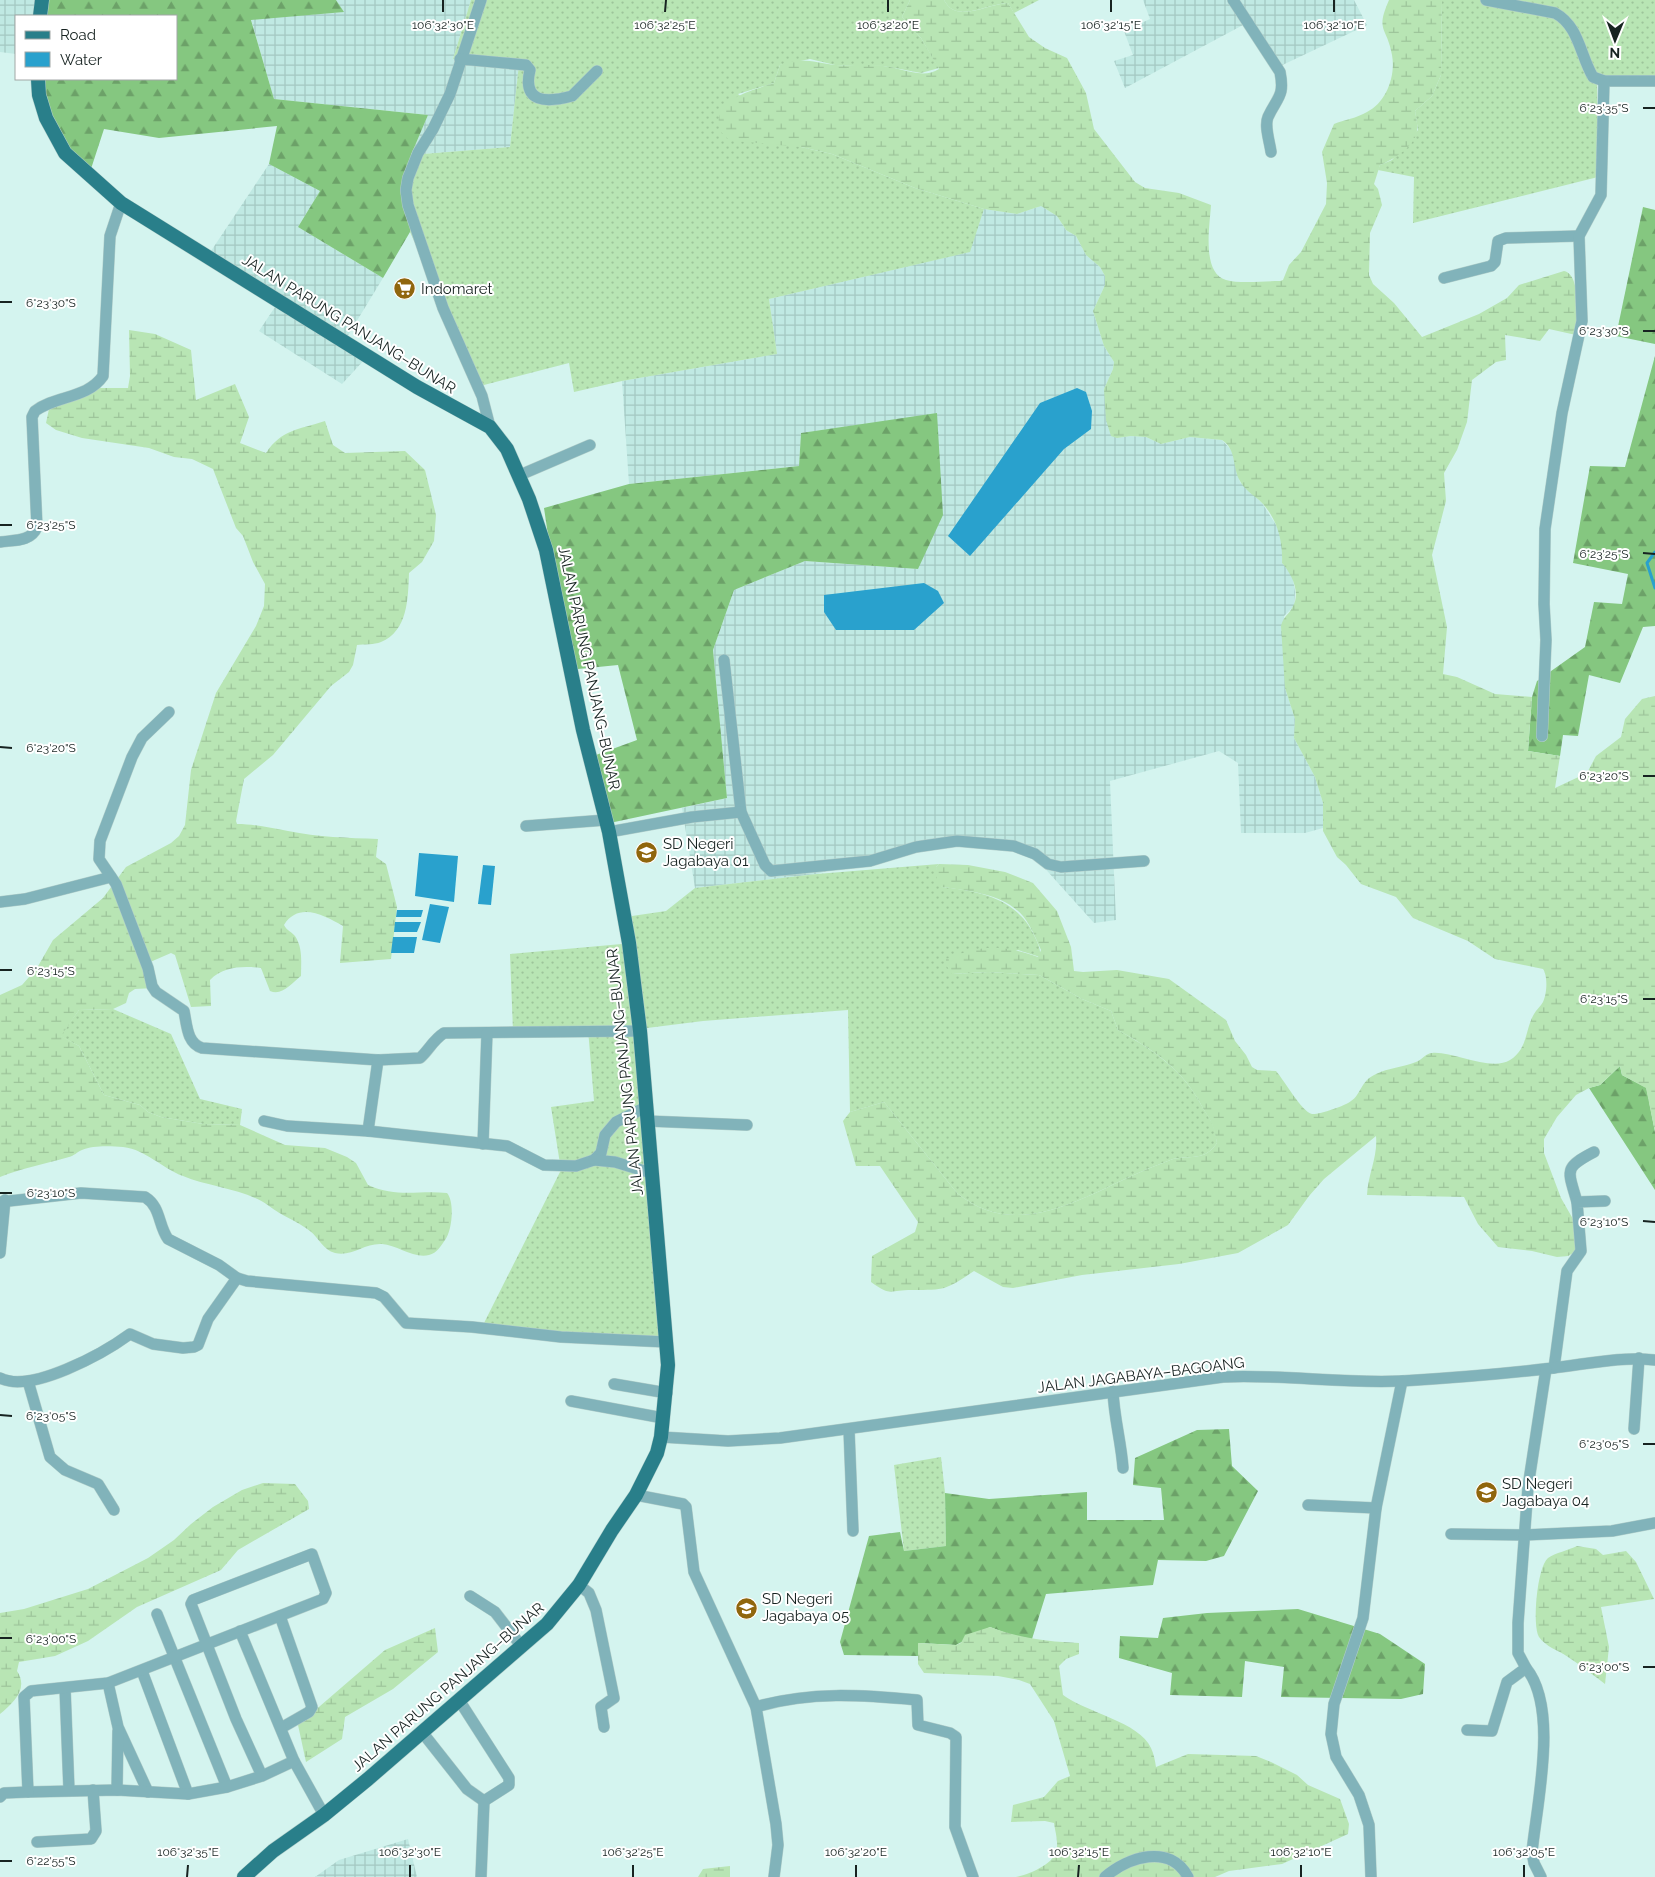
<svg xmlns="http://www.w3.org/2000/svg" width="1655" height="1877" viewBox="0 0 1655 1877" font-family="Raleway,sans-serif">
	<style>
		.industrial { fill: url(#industrial-grid) }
		.grass { fill: url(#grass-dots) }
		.forest { fill: url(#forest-firs) }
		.wetland { fill: url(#wetland-marsh) }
		.water { fill: #29a1cd }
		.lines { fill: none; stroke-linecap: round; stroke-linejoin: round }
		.stream { stroke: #29a1cd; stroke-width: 3 }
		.minor-casing { stroke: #b2ceca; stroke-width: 12 }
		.major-casing { stroke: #b2ceca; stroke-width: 15 }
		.minor { stroke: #81b3ba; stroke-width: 11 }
		.major { stroke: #297f8a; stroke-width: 14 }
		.ticks { fill: none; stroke: #172321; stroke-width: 2 }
		.labels { text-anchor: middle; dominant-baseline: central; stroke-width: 4; stroke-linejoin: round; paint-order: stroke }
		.poi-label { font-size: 15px; fill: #172321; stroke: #fff; text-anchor: start }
		.street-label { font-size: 15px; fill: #172321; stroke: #fff }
		.ticks-label { font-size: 12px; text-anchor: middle; fill: #172321; stroke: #fff; stroke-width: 4; stroke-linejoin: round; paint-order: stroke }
	</style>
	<defs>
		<pattern id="industrial-grid" width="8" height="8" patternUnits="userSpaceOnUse" patternTransform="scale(1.25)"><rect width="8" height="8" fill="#c0e9e3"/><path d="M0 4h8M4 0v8" fill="none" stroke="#a4c8c2"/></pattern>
		<pattern id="grass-dots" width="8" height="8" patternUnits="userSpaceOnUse" patternTransform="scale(1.25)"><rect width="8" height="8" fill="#b8e5b4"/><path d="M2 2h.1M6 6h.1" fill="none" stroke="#9dc49a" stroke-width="1.8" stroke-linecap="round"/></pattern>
		<pattern id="forest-firs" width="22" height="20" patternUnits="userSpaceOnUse" patternTransform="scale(1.25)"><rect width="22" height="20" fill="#85c780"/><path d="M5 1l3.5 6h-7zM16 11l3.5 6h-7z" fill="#6ca168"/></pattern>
		<pattern id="wetland-marsh" width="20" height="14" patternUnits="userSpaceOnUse" patternTransform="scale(1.25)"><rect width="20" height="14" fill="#b8e5b4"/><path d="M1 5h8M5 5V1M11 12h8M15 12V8" fill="none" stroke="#9dc49a"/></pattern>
	</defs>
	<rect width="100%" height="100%" fill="#d4f4ef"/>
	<g class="industrial">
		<path d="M0 0H38L36 16H16V54L0 52Z"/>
		<path d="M336 0H471L453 59 519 64 510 147 411 155 428 115 274 99 251 19 343 12Z"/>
		<path d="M1143 0H1354L1367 25 1274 69 1245 24 1125 88 1114 61 1133 55 1124 31 1150 19Z"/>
		<path d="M269 164 320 191 298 227 383 278 344 342 367 357 342 384 259 331 281 298 211 251Z"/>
		<path d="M1041 206 1057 216 1066 230 1076 236 1086 255 1100 267 1105 276V285L1093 311 1104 346 1114 362 1113 369 1104 389 1117 438 1131 436 1146 437 1161 444 1190 437 1222 440 1232 451 1240 482 1262 503 1278 528 1283 543 1282 563 1292 573 1295 592 1294 606 1284 616 1285 688 1295 719 1294 738 1315 777 1323 803V828L1305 833H1241L1238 763 1219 751 1110 781 1116 920 1094 923 1031 853 937 839 817 874 695 888 682 808 727 798 713 650 734 590 805 561 918 569 937 414 801 433 799 466 629 484 622 381 777 354 769 299 969 252 984 209 1017 214Z"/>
		<path d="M408 1839 417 1877H315L339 1860Z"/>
	</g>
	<g class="grass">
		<path d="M471 0H910L902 17 921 38 939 68 921 73 884 66 835 65 810 59 780 65 774 83 738 94 801 147 832 154 915 188 984 209 970 252 769 299 777 354 622 381 574 392 569 363 480 386 410 232 411 155 510 147 519 64 453 59Z"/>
		<path d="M944 0H1039L1014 13 1008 3C986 4 956 24 944 0Z"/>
		<path d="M1442 0H1655V80L1597 82 1598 177 1413 223 1414 177 1378 170 1380 165 1392 160 1418 130 1415 111 1432 96 1441 75Z"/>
		<path d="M939 864 936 867 942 887C978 891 1017 898 1034 935 1037 942 1041 948 1040 957L1018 950 952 974 988 972 1039 975 1082 999 1111 1011 1118 1030C1151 1049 1180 1067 1199 1101 1209 1120 1214 1120 1217 1143 1205 1161 1192 1155 1173 1159 1167 1161 1161 1164 1155 1166 1092 1190 1021 1246 957 1193L884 1102 850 1112 848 1010 703 1021 639 1029 667 1338 503 1331 484 1323 561 1170 551 1107 594 1101 588 1029 513 1031 510 954 633 943 632 916 666 911 695 888 817 874Z"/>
		<path d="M113 1009 171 1034 200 1099 242 1109 240 1125 203 1124 161 1117 148 1112 140 1105 104 1095 79 1046 60 1036 79 1010Z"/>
		<path d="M941 1457 945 1493 946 1546 904 1551 894 1465Z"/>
	</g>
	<g class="forest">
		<path d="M38 0H336L344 12 251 20 274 99 428 115 411 155 410 232 383 278 298 227 320 191 269 164 277 126 159 138 104 129 89 175 51 139 34 79H176V16H36Z"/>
		<path d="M1643 207 1655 210V344L1616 336Z"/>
		<path d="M1655 356V626L1643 627 1620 683 1589 675 1578 736 1563 735 1560 756 1528 751 1532 697 1537 681 1585 647 1594 602 1622 604 1628 574 1573 563 1590 466 1625 467Z"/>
		<path d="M937 413 943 515 918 569 805 561 734 590 713 650 727 798 605 824 585 759 637 740 618 665 568 670 544 508 629 484 799 466 801 433Z"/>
		<path d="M1638 1045 1655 1132V1190L1589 1088 1600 1085 1620 1066 1622 1075 1645 1087Z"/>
		<path d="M1229 1429 1232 1466 1258 1491 1224 1556 1206 1561 1158 1560 1153 1585 1046 1594 1032 1639 1011 1635 990 1627 956 1645 919 1643 918 1656 844 1655 840 1642 869 1536 900 1532 904 1551 946 1546 945 1493 989 1499 1087 1492V1520H1164L1161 1488 1133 1485 1135 1458 1197 1430Z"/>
		<path d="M1298 1609 1380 1634 1425 1664 1423 1694 1401 1699 1281 1697 1284 1667 1245 1661 1242 1697 1170 1695 1172 1673 1119 1658 1120 1636 1158 1638 1163 1618 1207 1613Z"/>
	</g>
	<g class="wetland">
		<path d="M910 0H944C956 24 987 4 1008 3L1029 37 1045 48 1067 58 1086 93 1094 129 1135 182 1145 188 1179 193 1211 205C1210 224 1201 273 1226 280 1240 284 1265 281 1280 281L1283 280 1289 265 1301 252 1326 204 1327 183 1322 152 1334 124C1344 120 1357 118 1367 112 1386 103 1396 76 1392 55 1387 26 1375 32 1389 0H1442L1441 75 1432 96 1415 111C1416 117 1418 125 1417 131 1415 146 1393 160 1380 165L1374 184 1378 189 1382 205 1370 233 1369 275 1373 284 1394 303 1422 337 1479 314 1507 298 1519 285 1564 271C1582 275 1576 320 1576 335L1549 329 1540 341 1505 335 1506 360 1496 362 1472 380 1467 422 1457 450 1444 473 1446 501 1432 555 1447 627 1443 674 1457 677 1495 694 1532 697 1528 751 1560 756 1555 788 1587 773 1596 756 1621 737 1625 719 1642 699 1655 696V1132L1646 1088 1622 1075 1620 1066 1600 1085 1589 1088 1576 1095 1557 1117 1544 1139V1153L1561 1198 1581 1233 1580 1249 1568 1256 1557 1257 1532 1251 1498 1247 1478 1224 1464 1197 1367 1195C1368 1174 1378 1157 1376 1136L1324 1179 1309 1196 1288 1225 1238 1253 1179 1264 1082 1275 1013 1288 1003 1287 974 1271C946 1290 945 1290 912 1290 889 1290 892 1297 871 1282L872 1256 915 1232 918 1222 880 1166H856L843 1121 850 1112 884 1102 957 1193C1021 1246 1092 1190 1155 1166 1161 1164 1167 1161 1173 1159 1192 1155 1205 1161 1217 1143 1213 1120 1209 1120 1199 1101 1180 1067 1150 1048 1118 1030L1111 1011 1082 999 1039 975 988 972 952 974 946 965V959C982 945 1001 944 1038 957L1041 950C1037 942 1034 933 1029 925 1013 895 972 891 942 887L937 880 936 867 939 864 968 865 1005 872 1033 883 1057 911 1071 947 1074 971 1083 972 1117 970 1169 979 1226 1020 1235 1041 1246 1055 1252 1067 1257 1070 1276 1071C1284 1080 1302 1112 1312 1114 1318 1115 1345 1106 1351 1101 1361 1095 1360 1081 1376 1074 1388 1068 1403 1067 1416 1062 1422 1060 1426 1053 1432 1053 1453 1051 1491 1072 1510 1060 1528 1049 1525 1029 1534 1014 1536 1010 1541 1006 1543 1002 1547 994 1548 976 1543 969L1495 959 1468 941 1413 918 1396 897 1361 884 1346 865 1337 857 1323 831V803L1315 777 1294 738 1295 719 1285 688 1281 626C1284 615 1289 615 1293 606 1301 592 1291 573 1282 563 1283 540 1277 517 1259 500 1253 495 1243 488 1240 481 1232 467 1237 450 1222 440L1190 437 1161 444 1146 437 1131 436 1117 438 1111 436 1106 420 1104 389 1113 369 1114 362 1104 346 1093 311 1105 285V276L1100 267 1086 255 1076 236 1066 230 1057 216 1041 206 1017 214 984 209 915 188 832 154 801 147 736 141 728 139 721 132C708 100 753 90 774 83L780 65C801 56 815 63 836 65 852 66 867 64 883 66 900 67 922 80 939 69L921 38 902 17Z"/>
		<path d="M129 330 155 334 191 350 196 400 235 384 249 417 240 443 266 453C282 429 298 430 325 421L333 445 345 453 405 451 425 470 436 515 434 541 422 562 409 573C408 598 408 631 381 642 374 645 364 644 357 645L353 665 349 672 331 686 273 755 244 779 236 821 237 824C255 824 270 828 288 831 318 837 348 838 378 839L376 857 386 864 397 907 391 959 340 963 343 926C325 916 299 901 284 925 287 931 292 932 295 936 303 948 301 962 301 976 291 984 282 996 270 991L261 968C244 966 223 966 210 980L211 1006 191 1007 175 955 171 953 148 963 154 988 135 989 129 993 126 1003 113 1009 79 1010 61 1036 79 1046 104 1095 140 1105 148 1112 161 1117 203 1124 240 1125 285 1145 325 1148 347 1157 356 1163 368 1185C397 1198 418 1190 447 1193 455 1202 452 1231 445 1240 441 1246 437 1253 429 1255 414 1259 397 1245 382 1244 364 1243 352 1257 335 1253 323 1250 319 1238 310 1231 297 1221 282 1216 269 1206 246 1189 209 1187 183 1176 161 1168 147 1150 123 1147 111 1146 93 1145 82 1150 77 1152 74 1156 69 1157 45 1164 23 1168 0 1177V995L22 985 37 968 53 940 103 898 126 867 171 843 179 836 185 825 191 770 216 693 256 626 264 606 265 584 253 562 243 536 236 528 213 469 192 459 174 457 149 448 82 438 56 430 46 423 49 409 98 388H128L130 376Z"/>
		<path d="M263 1483 295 1484 308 1501 309 1509 238 1550 221 1570 137 1607 88 1641 55 1656 19 1662 17 1671C29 1689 13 1703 0 1714V1613L24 1609 88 1589 148 1558 174 1540 191 1524 213 1507 242 1490Z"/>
		<path d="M1577 1546 1596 1549 1603 1555 1626 1551 1636 1562 1654 1599 1601 1607 1609 1647 1605 1684C1593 1675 1580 1665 1568 1657 1558 1650 1546 1647 1539 1637 1532 1625 1537 1567 1548 1558 1555 1553 1569 1550 1577 1546Z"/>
		<path d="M990 1627C1019 1638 1048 1642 1079 1643V1654L1066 1659 1059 1666 1063 1695C1085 1712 1140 1722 1151 1748 1154 1754 1155 1761 1156 1767L1188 1754 1256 1756 1271 1762 1297 1775 1308 1785 1340 1799 1349 1824 1348 1834 1282 1864 1229 1871 1215 1877H1016C1028 1875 1053 1864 1056 1852 1059 1843 1055 1831 1054 1823L1045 1821 1011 1822 1013 1805 1044 1797 1058 1781 1070 1776 1054 1721 1030 1684 1019 1680 998 1676 924 1673 918 1664V1643L956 1645 961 1643 965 1635Z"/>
		<path d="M435 1628 438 1652 393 1689 345 1717 342 1739 306 1762 298 1725 385 1650Z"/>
		<path d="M730 1866V1877H698L703 1869Z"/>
	</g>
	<g class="water">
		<path d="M1077 388 1086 392 1092 411 1091 429 1064 449 970 556 948 536 1040 403Z"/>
		<path d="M924 583 938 591 944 603 914 630H836L824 612V595Z"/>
		<path d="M419 853 458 856 454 902 415 896Z"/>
		<path d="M483 865 495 866 491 905 478 904Z"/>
		<path d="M430 904 449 907 440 943 422 940Z"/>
		<path d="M397 910H423L421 917H396Z"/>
		<path d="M395 922H421L417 932H394Z"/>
		<path d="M393 937H417L414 953H391Z"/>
	</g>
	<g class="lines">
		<path class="stream" d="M1655 552 1647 563 1655 588"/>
		<defs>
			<g id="minor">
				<path d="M481 0 450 94 433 129 418 153 408 178 406 190 408 205 443 308 482 396 490 427"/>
				<path d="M1233 0 1280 72C1285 97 1277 97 1268 117 1264 126 1270 143 1271 152"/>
				<path d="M1486 0 1555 13C1579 26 1580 55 1593 77L1604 81H1655"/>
				<path d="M460 59 526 65 530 70C522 103 546 103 572 96L597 71"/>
				<path d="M1444 278 1491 266 1495 262 1498 241 1506 238 1579 236"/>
				<path d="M520 475 590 445"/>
				<path d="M0 542C14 540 31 542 37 527L32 417 35 411C56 395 87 399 103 376L110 236 121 203"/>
				<path d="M724 660 741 812 765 865 771 871 870 861 916 847 957 841 1014 846 1035 854 1048 864 1061 867 1144 861"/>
				<path d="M169 712 142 738 132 757 100 841 99 859 116 884 148 968 152 986 156 992 184 1011C187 1026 187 1043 202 1048L378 1060 420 1058C429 1050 433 1040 444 1033L640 1031"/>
				<path d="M1542 736 1546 640 1544 604 1545 529 1562 413 1582 321 1579 236 1601 195 1604 81"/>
				<path d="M526 826 606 820"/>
				<path d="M609 832 692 817 741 812"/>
				<path d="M0 902 25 899 111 877"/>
				<path d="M264 1121 287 1126 368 1131 507 1146 544 1165 576 1166 594 1160 601 1153 605 1135 616 1122 646 1107"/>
				<path d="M647 1121 747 1125"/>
				<path d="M368 1131 378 1060"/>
				<path d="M483 1144 487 1033"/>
				<path d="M594 1160 615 1162 651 1173"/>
				<path d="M0 1202 81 1193 145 1197C161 1207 158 1225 168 1239L219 1265 237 1278 247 1281 376 1293 384 1297 406 1323 472 1327 561 1337 666 1342"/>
				<path d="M1577 1202C1568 1170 1563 1168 1594 1152"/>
				<path d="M0 1253 5 1200"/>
				<path d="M1554 1368 1567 1271 1581 1251 1577 1202 1605 1201"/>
				<path d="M0 1378C31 1394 104 1353 130 1334L153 1344 183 1348 194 1347 198 1345 208 1319 237 1278"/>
				<path d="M28 1381 50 1457 65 1470 98 1484 114 1510"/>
				<path d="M614 1384 667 1393"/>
				<path d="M1113 1391C1114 1418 1121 1441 1123 1468"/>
				<path d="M571 1401 663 1418"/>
				<path d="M1634 1429 1639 1358"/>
				<path d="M849 1430 853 1531"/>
				<path d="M661 1437 728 1441 780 1438 1223 1377C1283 1374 1342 1384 1402 1381 1452 1378 1503 1374 1553 1368 1588 1364 1620 1356 1655 1360"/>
				<path d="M636 1495 683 1504 686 1507 694 1572 756 1707 776 1824 778 1845 774 1877"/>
				<path d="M1308 1505 1376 1508"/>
				<path d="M1451 1534 1525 1535 1612 1531 1655 1523"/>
				<path d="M579 1585 589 1593 596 1610 614 1698 601 1707 604 1727"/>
				<path d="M470 1596 495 1612 522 1647"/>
				<path d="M157 1614 227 1787"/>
				<path d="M280 1616 312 1707 309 1712 281 1728"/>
				<path d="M240 1631 294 1761 324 1815"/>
				<path d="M1526 1668C1559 1708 1537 1802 1532 1852L1534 1863 1541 1877"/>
				<path d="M142 1671 188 1794"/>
				<path d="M108 1683 118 1727 148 1792"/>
				<path d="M65 1688 69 1790"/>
				<path d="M459 1700 509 1778V1785L484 1801"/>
				<path d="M756 1707C810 1691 862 1695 917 1700L918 1725 950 1733 956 1737 955 1827 973 1877"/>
				<path d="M1467 1730 1492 1731 1507 1682 1526 1668 1518 1653V1623L1528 1487 1546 1369"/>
				<path d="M422 1732 467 1789 484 1801"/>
				<path d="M262 1776 236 1719 191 1604 193 1600 312 1554 326 1593 323 1599 108 1683 31 1691 24 1697 28 1792 117 1790 188 1794 227 1787 262 1776 294 1761"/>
				<path d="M117 1790 118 1731"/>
				<path d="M0 1797 4 1793 28 1792"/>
				<path d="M37 1842 91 1839 96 1831 93 1790"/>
				<path d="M481 1877 484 1801"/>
				<path d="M1105 1877C1128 1857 1170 1843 1188 1877"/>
				<path d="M1371 1877 1369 1825 1359 1795 1336 1757 1331 1734 1334 1704 1363 1618 1376 1508 1402 1381"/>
			</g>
			<g id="major">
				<path d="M40 16 42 0"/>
				<path d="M38 79 39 95 46 118 65 153 121 203 417 387 490 427 507 449 529 499 546 550 583 730 609 832 629 943 640 1031 668 1365 661 1437 657 1453 636 1495 612 1530 579 1585 547 1624 368 1779 324 1815 273 1851 244 1877"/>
			</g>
		</defs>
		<use href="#minor" class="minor-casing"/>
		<use href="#major" class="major-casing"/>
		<use href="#minor" class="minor"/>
		<use href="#major" class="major"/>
	</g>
	<path class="ticks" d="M443 12V0M665 12 666 0M888 12V0M1111 12V0M1334 12V0M1643 108H1655M0 302H12M1643 331H1655M0 525H12M1643 553 1655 554M0 747 12 748M1643 776H1655M0 970H12M1643 999H1655M0 1193H12M1643 1221 1655 1222M0 1415 12 1416M1643 1444H1655M0 1638H12M1643 1667H1655M0 1861H12M187 1877 188 1865M410 1877V1865M633 1877V1865M856 1877V1865M1078 1877 1079 1865M1301 1877V1865M1524 1877V1865"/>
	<defs>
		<symbol id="supermarket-disc" viewBox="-11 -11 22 22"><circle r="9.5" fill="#90660d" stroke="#fff"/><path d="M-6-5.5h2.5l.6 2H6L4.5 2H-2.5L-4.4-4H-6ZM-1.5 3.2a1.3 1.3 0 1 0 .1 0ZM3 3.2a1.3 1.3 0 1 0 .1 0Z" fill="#fff"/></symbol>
		<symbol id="school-disc" viewBox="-11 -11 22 22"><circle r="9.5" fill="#90660d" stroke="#fff"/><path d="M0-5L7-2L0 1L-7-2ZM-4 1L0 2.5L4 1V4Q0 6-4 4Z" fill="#fff"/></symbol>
	</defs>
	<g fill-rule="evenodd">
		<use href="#supermarket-disc" x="392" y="276" width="25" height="25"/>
		<use href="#school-disc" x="634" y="840" width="25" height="25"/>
		<use href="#school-disc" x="1474" y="1480" width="25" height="25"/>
		<use href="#school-disc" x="734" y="1596" width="25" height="25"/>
	</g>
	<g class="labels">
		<g class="poi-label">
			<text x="421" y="289">Indomaret</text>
			<text x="663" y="844">SD Negeri<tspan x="663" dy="17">Jagabaya 01</tspan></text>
			<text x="1502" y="1484">SD Negeri<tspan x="1502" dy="17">Jagabaya 04</tspan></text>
			<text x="762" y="1599">SD Negeri<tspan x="762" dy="17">Jagabaya 05</tspan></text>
		</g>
		<g class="street-label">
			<text transform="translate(349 324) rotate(32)">JALAN PARUNG PANJANG–BUNAR</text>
			<text transform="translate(589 668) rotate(78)">JALAN PARUNG PANJANG–BUNAR</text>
			<text transform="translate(625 1072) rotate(-96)">JALAN PARUNG PANJANG–BUNAR</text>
			<text transform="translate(1141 1375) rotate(-7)">JALAN JAGABAYA–BAGOANG</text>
			<text transform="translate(448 1687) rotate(-41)">JALAN PARUNG PANJANG–BUNAR</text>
		</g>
	</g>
	<g class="ticks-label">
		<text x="443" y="29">106°32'30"E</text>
		<text x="665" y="29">106°32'25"E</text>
		<text x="888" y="29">106°32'20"E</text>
		<text x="1111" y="29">106°32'15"E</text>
		<text x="1334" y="29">106°32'10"E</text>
		<text x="1604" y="112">6°23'35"S</text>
		<text x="51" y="307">6°23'30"S</text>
		<text x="1604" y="335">6°23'30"S</text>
		<text x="51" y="529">6°23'25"S</text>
		<text x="1604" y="558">6°23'25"S</text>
		<text x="51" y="752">6°23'20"S</text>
		<text x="1604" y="780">6°23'20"S</text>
		<text x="51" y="975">6°23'15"S</text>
		<text x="1604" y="1003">6°23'15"S</text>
		<text x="51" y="1197">6°23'10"S</text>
		<text x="1604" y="1226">6°23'10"S</text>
		<text x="51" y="1420">6°23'05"S</text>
		<text x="1604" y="1448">6°23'05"S</text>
		<text x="51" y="1643">6°23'00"S</text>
		<text x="1604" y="1671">6°23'00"S</text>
		<text x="188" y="1856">106°32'35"E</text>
		<text x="410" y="1856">106°32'30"E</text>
		<text x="633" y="1856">106°32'25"E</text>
		<text x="856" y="1856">106°32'20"E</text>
		<text x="1079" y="1856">106°32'15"E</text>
		<text x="1301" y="1856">106°32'10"E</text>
		<text x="1524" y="1856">106°32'05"E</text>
		<text x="51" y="1865">6°22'55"S</text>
	</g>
	<rect x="15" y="15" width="162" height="65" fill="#ffffff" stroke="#a2a7a6"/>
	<rect x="25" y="31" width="25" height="8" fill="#297f8a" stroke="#a2a7a6"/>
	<text x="60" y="40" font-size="15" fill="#172321">Road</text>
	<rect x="25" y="52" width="25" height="15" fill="#29a1cd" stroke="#a2a7a6"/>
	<text x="60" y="65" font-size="15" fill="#172321">Water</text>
	<g transform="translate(1615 40) rotate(181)" stroke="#ffffff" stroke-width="4" paint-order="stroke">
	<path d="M0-4L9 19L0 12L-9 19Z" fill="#172321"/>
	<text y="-8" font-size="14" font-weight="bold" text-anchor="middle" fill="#172321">N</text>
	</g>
</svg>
